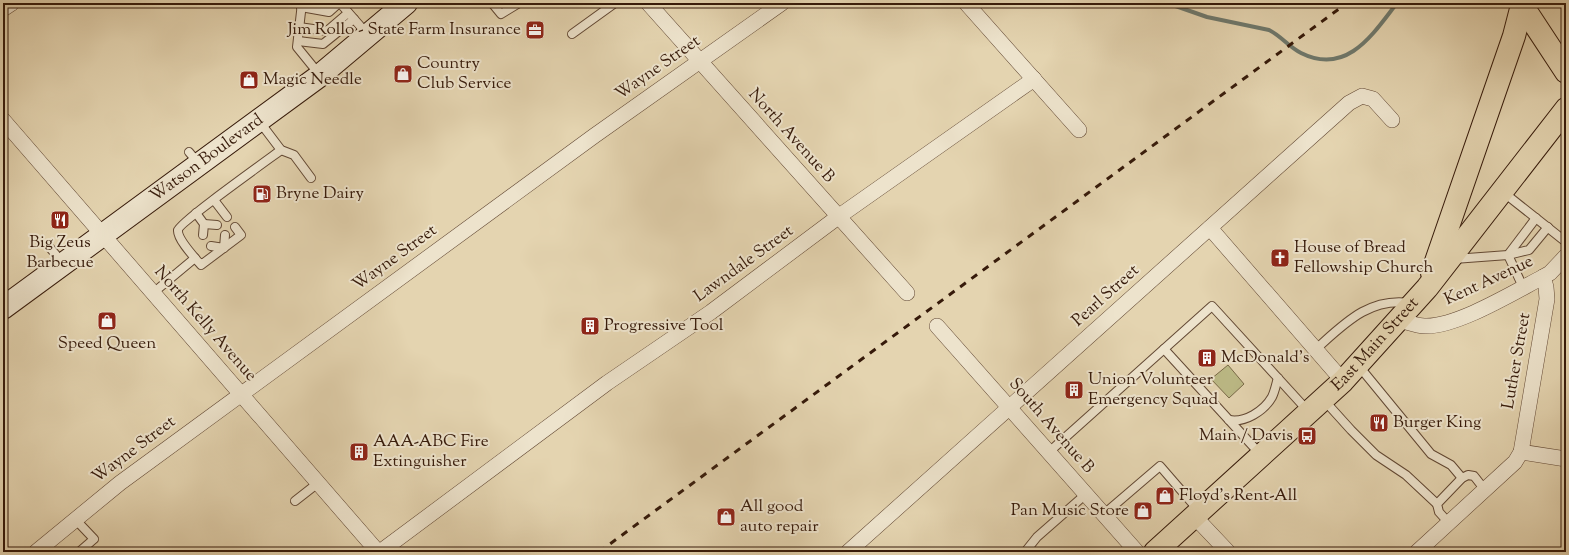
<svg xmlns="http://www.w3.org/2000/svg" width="1569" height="555" viewBox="0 0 1569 555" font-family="'Sorts Mill Goudy',serif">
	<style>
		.green { fill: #bcba86; stroke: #796a48 }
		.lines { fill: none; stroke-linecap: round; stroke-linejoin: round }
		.stream { stroke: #6f796d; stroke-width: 4 }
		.lane-casing { stroke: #624834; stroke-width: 10 }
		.street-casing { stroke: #624834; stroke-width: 16 }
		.secondary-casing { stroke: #361a0a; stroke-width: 24 }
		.primary-casing { stroke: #361a0a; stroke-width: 24 }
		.lane { stroke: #ede3cc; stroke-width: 8 }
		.street { stroke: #ede3cc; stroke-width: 15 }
		.secondary { stroke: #ede3cc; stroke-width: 22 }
		.primary { stroke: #e4d4b0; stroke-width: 22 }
		.rail { stroke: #361a0a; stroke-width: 3; stroke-dasharray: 7 7; stroke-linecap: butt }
		.labels { text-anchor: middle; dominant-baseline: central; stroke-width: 4; stroke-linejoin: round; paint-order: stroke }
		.poi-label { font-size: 17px; fill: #361a0a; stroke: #ede3cc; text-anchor: start }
		.street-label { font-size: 17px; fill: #361a0a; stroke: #ede3cc }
	</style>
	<rect width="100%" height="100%" fill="#e4d4b0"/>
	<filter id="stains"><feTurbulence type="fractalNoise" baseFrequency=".005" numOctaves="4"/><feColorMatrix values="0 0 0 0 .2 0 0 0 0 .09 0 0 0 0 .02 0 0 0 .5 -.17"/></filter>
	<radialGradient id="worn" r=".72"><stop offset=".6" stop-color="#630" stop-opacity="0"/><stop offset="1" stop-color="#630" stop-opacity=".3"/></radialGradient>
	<path class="green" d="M1228 365 1244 384 1229 398 1211 379Z"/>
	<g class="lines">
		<path class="stream" d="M1167 3 1207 17 1269 30C1281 36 1289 47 1301 53 1347 76 1373 34 1397 3"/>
		<defs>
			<g id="lane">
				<path d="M302 3 297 47 319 74"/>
				<path d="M340 3 368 35"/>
				<path d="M492 3 501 14 519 3"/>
				<path d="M301 7 329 12 339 3"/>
				<path d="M299 27 327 31 348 13"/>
				<path d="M572 34 615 3"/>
				<path d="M298 41 323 44 354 19"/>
				<path d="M259 121 281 150 294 155 311 178"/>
				<path d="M189 152 199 164"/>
				<path d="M1503 192 1566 242"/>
				<path d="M214 200 227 217"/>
				<path d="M196 213 204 224 203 235"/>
				<path d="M204 224 217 225"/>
				<path d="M235 227 241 235 201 265C195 258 177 239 178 230 179 223 269 159 281 150"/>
				<path d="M211 246 224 248 225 235"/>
				<path d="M51 249 62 262"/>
				<path d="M1508 255 1536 218"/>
				<path d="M1508 255 1523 287"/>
				<path d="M1454 259 1508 255 1529 250 1548 227"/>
				<path d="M153 293 195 258"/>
				<path d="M1164 349 1261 455"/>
				<path d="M1316 349C1344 324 1369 297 1410 303"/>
				<path d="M1358 365 1431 454 1451 465 1462 478"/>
				<path d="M1323 399 1351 430 1376 455 1406 475 1437 504"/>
				<path d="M1229 420C1245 423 1264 411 1272 397 1275 391 1276 384 1278 378"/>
				<path d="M1049 452 1212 306 1308 411"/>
				<path d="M295 501 318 483"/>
				<path d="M1104 514 1160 466 1199 511"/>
				<path d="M75 519 94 539 79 552"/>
				<path d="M1449 523 1439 512 1437 504 1462 478 1468 475 1474 476 1485 490"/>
				<path d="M1025 552 1037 537 1086 494"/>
			</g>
			<g id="street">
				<path d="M648 3 907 293"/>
				<path d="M966 3 1079 130"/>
				<path d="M3 9 12 3"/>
				<path d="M3 120 378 552"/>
				<path d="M1210 228 1343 381"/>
				<path d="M1399 320C1407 322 1417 326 1425 326 1457 327 1514 292 1543 277L1550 273 1566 256"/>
				<path d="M937 326 1137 552"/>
				<path d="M1521 452 1566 459"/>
				<path d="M1194 516 1228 552"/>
				<path d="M36 552 120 483 594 136 782 3"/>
				<path d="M380 552 607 383 711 312 838 217 1034 79"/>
				<path d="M848 552 1349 103 1362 96 1373 99 1392 120"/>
				<path d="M1417 552 1515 462 1521 452 1547 299 1546 287 1543 277"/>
			</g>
			<g id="secondary">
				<path id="s1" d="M3 308 318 77 406 3"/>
			</g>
			<g id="primary">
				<path d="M1522 5 1566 72"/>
				<path d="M1432 273 1514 36 1522 5"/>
				<path id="s2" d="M1155 552 1343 381 1427 288 1566 109"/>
			</g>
		</defs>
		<use href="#lane" class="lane-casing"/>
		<use href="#street" class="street-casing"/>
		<use href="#secondary" class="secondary-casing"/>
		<use href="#primary" class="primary-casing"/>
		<use href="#lane" class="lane"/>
		<use href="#street" class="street"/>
		<use href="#secondary" class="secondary"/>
		<use href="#primary" class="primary"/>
		<path class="rail" d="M599 552 1347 3"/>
	</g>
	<defs>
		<symbol id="office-square" viewBox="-11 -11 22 22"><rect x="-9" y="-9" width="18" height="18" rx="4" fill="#8f2418" stroke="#ede3cc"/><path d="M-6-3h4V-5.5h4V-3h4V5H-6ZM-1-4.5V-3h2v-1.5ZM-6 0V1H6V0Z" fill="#fff"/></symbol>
		<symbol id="shop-square" viewBox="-11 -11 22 22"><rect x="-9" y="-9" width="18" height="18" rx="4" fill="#8f2418" stroke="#ede3cc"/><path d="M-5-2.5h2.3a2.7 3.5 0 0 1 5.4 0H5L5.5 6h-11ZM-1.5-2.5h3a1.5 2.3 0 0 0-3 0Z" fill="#fff"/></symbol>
		<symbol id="fuel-square" viewBox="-11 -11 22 22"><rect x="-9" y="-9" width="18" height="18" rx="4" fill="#8f2418" stroke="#ede3cc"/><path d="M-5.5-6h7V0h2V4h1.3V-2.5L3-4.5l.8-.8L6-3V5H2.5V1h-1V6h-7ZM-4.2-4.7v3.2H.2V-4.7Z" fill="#fff"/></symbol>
		<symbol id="restaurant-square" viewBox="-11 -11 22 22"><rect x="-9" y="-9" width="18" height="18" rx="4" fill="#8f2418" stroke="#ede3cc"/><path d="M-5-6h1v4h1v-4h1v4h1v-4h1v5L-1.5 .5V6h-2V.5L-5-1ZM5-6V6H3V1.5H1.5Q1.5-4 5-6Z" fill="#fff"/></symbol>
		<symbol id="church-square" viewBox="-11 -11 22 22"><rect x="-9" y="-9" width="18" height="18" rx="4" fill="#8f2418" stroke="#ede3cc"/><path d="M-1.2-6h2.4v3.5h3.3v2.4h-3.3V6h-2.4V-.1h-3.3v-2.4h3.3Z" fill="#fff"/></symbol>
		<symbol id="building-square" viewBox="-11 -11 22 22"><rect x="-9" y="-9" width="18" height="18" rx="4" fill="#8f2418" stroke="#ede3cc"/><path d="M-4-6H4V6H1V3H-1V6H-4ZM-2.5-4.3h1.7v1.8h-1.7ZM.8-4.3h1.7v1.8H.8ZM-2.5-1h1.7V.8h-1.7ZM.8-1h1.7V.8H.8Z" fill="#fff"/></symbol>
		<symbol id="bus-square" viewBox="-11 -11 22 22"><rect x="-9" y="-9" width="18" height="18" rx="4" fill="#8f2418" stroke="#ede3cc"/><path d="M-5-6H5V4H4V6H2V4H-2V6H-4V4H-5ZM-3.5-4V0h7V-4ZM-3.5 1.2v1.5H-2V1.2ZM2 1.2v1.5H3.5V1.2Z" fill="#fff"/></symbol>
	</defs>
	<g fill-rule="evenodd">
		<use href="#office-square" x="524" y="19" width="22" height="22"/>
		<use href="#shop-square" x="392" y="63" width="22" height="22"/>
		<use href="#shop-square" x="238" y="69" width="22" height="22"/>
		<use href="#fuel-square" x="251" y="183" width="22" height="22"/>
		<use href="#restaurant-square" x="49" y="209" width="22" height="22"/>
		<use href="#church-square" x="1269" y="247" width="22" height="22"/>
		<use href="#shop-square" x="96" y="310" width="22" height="22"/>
		<use href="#building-square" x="579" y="315" width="22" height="22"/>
		<use href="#building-square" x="1196" y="347" width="22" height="22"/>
		<use href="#building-square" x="1063" y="379" width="22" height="22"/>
		<use href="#restaurant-square" x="1368" y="412" width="22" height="22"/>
		<use href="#bus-square" x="1296" y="425" width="22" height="22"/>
		<use href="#building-square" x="348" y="441" width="22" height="22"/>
		<use href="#shop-square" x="1154" y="485" width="22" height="22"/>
		<use href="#shop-square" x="1132" y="500" width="22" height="22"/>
		<use href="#shop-square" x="715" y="506" width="22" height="22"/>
	</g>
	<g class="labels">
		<g class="poi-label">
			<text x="521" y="30" text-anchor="end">Jim Rollo - State Farm Insurance</text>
			<text x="417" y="64">Country<tspan x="417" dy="20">Club Service</tspan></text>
			<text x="263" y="80">Magic Needle</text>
			<text x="276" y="194">Bryne Dairy</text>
			<text x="60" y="243" text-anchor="middle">Big Zeus<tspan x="60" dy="20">Barbecue</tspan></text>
			<text x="1294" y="248">House of Bread<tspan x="1294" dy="20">Fellowship Church</tspan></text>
			<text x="604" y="326">Progressive Tool</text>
			<text x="107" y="344" text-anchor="middle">Speed Queen</text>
			<text x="1221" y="358">McDonald's</text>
			<text x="1088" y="380">Union Volunteer<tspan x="1088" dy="20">Emergency Squad</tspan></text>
			<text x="1393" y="423">Burger King</text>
			<text x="1293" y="436" text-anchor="end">Main / Davis</text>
			<text x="373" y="442">AAA-ABC Fire<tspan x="373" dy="20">Extinguisher</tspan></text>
			<text x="1179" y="496">Floyd's Rent-All</text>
			<text x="740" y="507">All good<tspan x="740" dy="20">auto repair</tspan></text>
			<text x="1129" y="511" text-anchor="end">Pan Music Store</text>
		</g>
		<g class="street-label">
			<text transform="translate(658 68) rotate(-35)">Wayne Street</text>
			<text transform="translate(791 136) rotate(48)">North Avenue B</text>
			<text stroke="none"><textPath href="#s1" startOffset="253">Watson Boulevard</textPath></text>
			<text transform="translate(395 258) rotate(-36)">Wayne Street</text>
			<text transform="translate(744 264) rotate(-36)">Lawndale Street</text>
			<text transform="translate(1489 281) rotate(-25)">Kent Avenue</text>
			<text transform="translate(1106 296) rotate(-42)">Pearl Street</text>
			<text transform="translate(205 324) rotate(49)">North Kelly Avenue</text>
			<text stroke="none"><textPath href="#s2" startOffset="303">East Main Street</textPath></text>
			<text transform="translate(1517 361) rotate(-80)">Luther Street</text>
			<text transform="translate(1051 426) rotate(49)">South Avenue B</text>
			<text transform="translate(134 450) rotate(-37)">Wayne Street</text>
		</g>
	</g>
	<rect width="1569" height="555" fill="none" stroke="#e4d4b0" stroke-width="16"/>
	<rect x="4" y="4" width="1561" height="547" fill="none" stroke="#361a0a" stroke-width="2"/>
	<rect x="8" y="8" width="1553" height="539" fill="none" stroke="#361a0a"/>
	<rect width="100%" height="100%" filter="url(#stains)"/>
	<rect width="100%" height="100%" fill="url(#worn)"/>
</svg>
